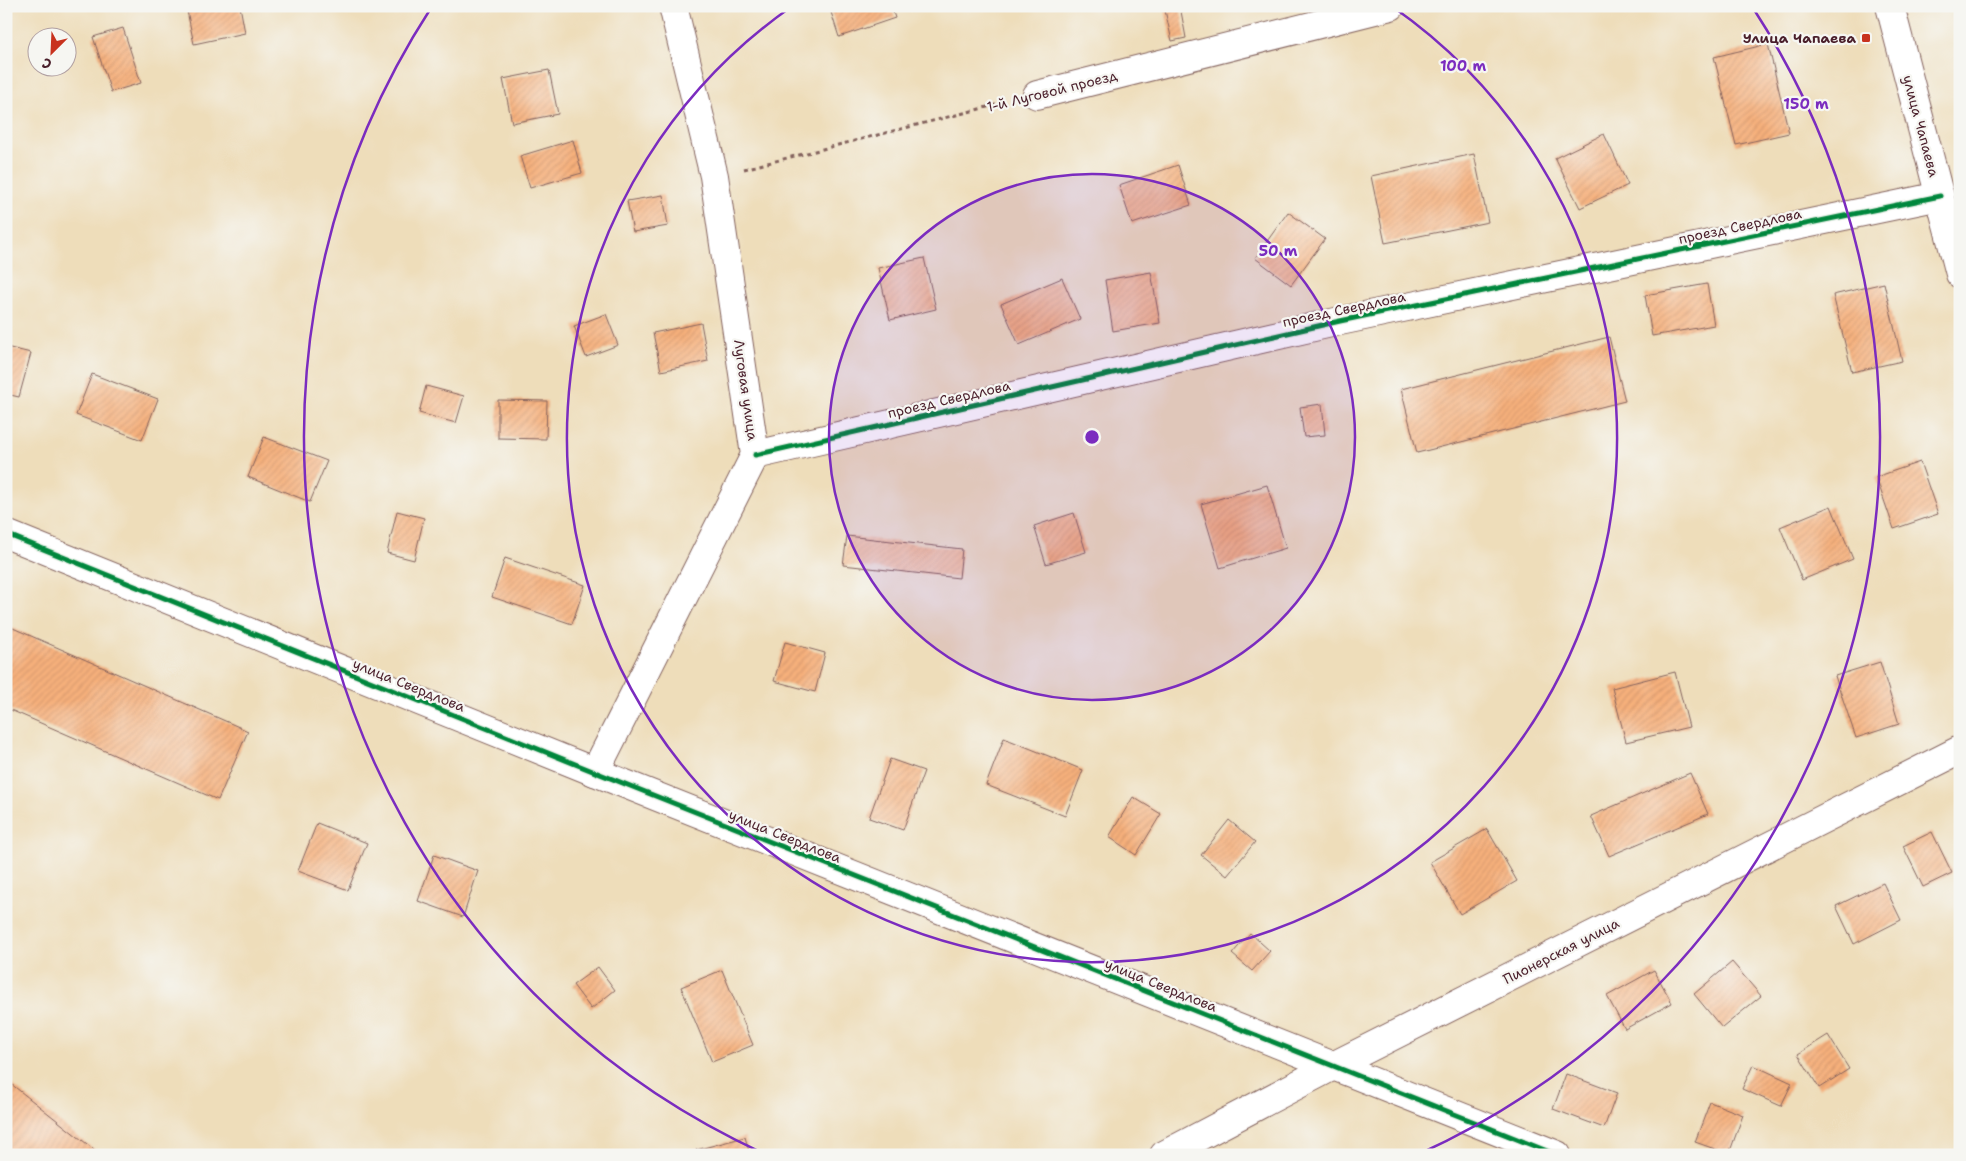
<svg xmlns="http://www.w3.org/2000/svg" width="1966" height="1161" viewBox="0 0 1966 1161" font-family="'Shantell Sans',sans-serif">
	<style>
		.building { fill: url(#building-hatch) }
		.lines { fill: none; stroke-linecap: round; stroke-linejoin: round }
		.minor-casing { stroke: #83625d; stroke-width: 30 }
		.tertiary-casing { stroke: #83625d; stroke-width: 30 }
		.path { stroke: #83625d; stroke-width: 3; stroke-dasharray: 4 4; stroke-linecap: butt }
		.minor { stroke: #fff; stroke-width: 28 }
		.tertiary { stroke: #fff; stroke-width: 28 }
		.cycleway-casing { stroke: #f6f6f2; stroke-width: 8 }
		.cycleway { stroke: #00873e; stroke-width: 5 }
		.ring { fill: none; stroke: #7b2cbf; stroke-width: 2.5 }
		.poi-dot { fill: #c8321e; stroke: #f6f6f2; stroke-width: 2 }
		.labels { text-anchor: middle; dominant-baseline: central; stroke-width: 4.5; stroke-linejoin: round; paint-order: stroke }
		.poi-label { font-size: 14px; font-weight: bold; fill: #4a1f2b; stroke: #f6f6f2; text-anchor: end }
		.street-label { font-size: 14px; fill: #4a1f2b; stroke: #f6f6f2 }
		.centre { fill: #7b2cbf; stroke: #f6f6f2; stroke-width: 2.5 }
		.ring-label { font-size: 15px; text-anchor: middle; font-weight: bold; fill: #7b2cbf; stroke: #f6f6f2; stroke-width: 4.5; stroke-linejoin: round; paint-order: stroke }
	</style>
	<defs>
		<pattern id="building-hatch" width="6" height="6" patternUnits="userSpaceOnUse" patternTransform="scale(1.25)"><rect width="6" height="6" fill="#f6b07c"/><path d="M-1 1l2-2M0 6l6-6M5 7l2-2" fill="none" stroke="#d4976b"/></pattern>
	</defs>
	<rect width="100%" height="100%" fill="#f6f6f2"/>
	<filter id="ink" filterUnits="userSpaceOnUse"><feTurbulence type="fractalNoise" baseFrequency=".02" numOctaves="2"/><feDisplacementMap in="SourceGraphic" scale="10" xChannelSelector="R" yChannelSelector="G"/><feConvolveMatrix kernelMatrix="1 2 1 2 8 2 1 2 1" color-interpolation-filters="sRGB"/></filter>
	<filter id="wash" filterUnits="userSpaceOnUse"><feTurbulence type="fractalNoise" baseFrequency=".0096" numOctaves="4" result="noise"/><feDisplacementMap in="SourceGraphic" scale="20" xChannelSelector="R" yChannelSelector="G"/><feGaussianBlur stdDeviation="1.12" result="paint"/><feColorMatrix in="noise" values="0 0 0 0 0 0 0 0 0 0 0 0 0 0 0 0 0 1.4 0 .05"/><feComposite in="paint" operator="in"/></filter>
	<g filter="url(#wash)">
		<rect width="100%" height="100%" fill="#eeddba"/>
		<g id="blocks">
			<g class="building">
				<path d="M186 6H240L245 33 194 44Z"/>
				<path d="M829 6H891L895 18 839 37Z"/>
				<path d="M1164 6H1180L1186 38 1172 41Z"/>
				<path d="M123 28 141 83 111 92 93 37Z"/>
				<path d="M1768 44 1789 133 1736 145 1714 57Z"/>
				<path d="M549 70 558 114 512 123 503 79Z"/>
				<path d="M1604 134 1628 185 1580 208 1555 158Z"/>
				<path d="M573 140 582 173 530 188 520 156Z"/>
				<path d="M1474 154 1488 222 1385 243 1371 176Z"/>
				<path d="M1178 165 1191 205 1132 224 1119 185Z"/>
				<path d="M663 195 668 226 633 232 627 201Z"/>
				<path d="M1288 212 1325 239 1291 285 1255 258Z"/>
				<path d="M924 258 936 309 890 320 878 268Z"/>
				<path d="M1151 272 1160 323 1113 331 1105 280Z"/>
				<path d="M1062 278 1080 319 1019 345 1001 304Z"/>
				<path d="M1884 283 1902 361 1852 372 1833 295Z"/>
				<path d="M1707 284 1714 325 1652 336 1645 295Z"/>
				<path d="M606 314 618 345 586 357 574 326Z"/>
				<path d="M701 323 708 361 661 371 653 333Z"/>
				<path d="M1609 337 1625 401 1417 453 1401 389Z"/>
				<path d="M6 347 31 353 19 397 6 394Z"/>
				<path d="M92 374 158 399 142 440 76 415Z"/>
				<path d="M426 386 464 396 456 423 419 413Z"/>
				<path d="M498 400 547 401 546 439 498 438Z"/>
				<path d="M1322 404 1325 435 1304 437 1300 407Z"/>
				<path d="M264 437 327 461 310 502 248 477Z"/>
				<path d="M1920 462 1938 514 1894 529 1876 477Z"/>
				<path d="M1267 485 1286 548 1220 568 1201 504Z"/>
				<path d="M1831 506 1853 559 1802 580 1780 527Z"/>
				<path d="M397 511 424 518 414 560 387 553Z"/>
				<path d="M1074 513 1086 552 1046 564 1034 526Z"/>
				<path d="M847 536 962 549 959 578 843 565Z"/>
				<path d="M505 558 585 585 572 624 492 597Z"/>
				<path d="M6 625 248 731 218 800 6 708Z"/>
				<path d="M785 642 825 653 815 692 774 681Z"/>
				<path d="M1880 662 1899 724 1856 738 1835 676Z"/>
				<path d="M1675 672 1689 727 1626 742 1612 688Z"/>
				<path d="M1004 738 1083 770 1065 816 986 785Z"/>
				<path d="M890 759 924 771 903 830 869 818Z"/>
				<path d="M1690 773 1708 814 1609 856 1591 816Z"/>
				<path d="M1133 797 1161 814 1136 855 1109 837Z"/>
				<path d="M1229 820 1255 842 1227 876 1201 855Z"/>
				<path d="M317 823 367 843 348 890 298 871Z"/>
				<path d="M1487 829 1517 881 1460 914 1430 862Z"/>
				<path d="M1932 832 1952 873 1923 887 1903 846Z"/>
				<path d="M434 855 478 871 463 917 418 901Z"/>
				<path d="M1883 883 1901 920 1854 944 1836 906Z"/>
				<path d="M1250 933 1270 951 1252 971 1232 954Z"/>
				<path d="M1732 962 1761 996 1722 1028 1694 994Z"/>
				<path d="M598 967 615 990 591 1009 573 985Z"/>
				<path d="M722 970 753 1045 712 1062 681 987Z"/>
				<path d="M1654 970 1672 1003 1625 1029 1607 996Z"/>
				<path d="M1828 1035 1849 1069 1819 1088 1798 1054Z"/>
				<path d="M1753 1065 1792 1083 1781 1106 1742 1089Z"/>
				<path d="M1566 1074 1617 1093 1604 1128 1553 1109Z"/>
				<path d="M6 1080 101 1155H6Z"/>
				<path d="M1710 1102 1743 1115 1729 1154 1695 1142Z"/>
				<path d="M745 1137 750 1155H697L696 1150Z"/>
			</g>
		</g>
	</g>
	<g filter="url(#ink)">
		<use href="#blocks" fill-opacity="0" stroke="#83625d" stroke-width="1"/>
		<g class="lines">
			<defs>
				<g id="minor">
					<path d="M1037 95 1391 6"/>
					<path d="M755 455 1340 321 1940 196"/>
					<path d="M6 534 595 772 1557 1155"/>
					<path d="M1164 1155 1333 1066 1960 750"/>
				</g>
				<g id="tertiary">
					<path d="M1890 6 1960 274"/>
					<path d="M595 772 755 455 714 176 673 6"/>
				</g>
			</defs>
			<use href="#minor" class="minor-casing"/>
			<use href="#tertiary" class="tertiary-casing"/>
			<path class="path" d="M744 169 1007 102"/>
			<use href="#minor" class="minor"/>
			<use href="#tertiary" class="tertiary"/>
			<defs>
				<g id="cycleway">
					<path d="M755 455 1340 321 1940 196"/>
					<path d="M6 534 595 772 1557 1155"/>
				</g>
			</defs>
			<use href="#cycleway" class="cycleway-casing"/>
			<use href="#cycleway" class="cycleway"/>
		</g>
	</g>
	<circle cx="1092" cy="437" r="263" fill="#7b2cbf" fill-opacity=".12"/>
	<g class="ring">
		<circle cx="1092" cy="437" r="263"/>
		<path d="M1393 7A525 525 0 1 1 791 7"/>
		<path d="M765 1154A788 788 0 0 1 431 8M1753 8A788 788 0 0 1 1419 1154"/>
	</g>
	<rect class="poi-dot" x="1861" y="33" width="10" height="10" rx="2.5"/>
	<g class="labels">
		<g class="poi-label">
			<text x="1856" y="38">Улица Чапаева</text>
		</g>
		<g class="street-label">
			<text transform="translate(1052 91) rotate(-14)">1-й Луговой проезд</text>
			<text transform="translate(1921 126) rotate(75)">улица Чапаева</text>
			<text transform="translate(1740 226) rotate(-12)">проезд Свердлова</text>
			<text transform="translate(1344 309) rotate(-12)">проезд Свердлова</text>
			<text transform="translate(746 390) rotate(82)">Луговая улица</text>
			<text transform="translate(949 399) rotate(-13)">проезд Свердлова</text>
			<text transform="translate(409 685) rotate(22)">улица Свердлова</text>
			<text transform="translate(785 836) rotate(22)">улица Свердлова</text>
			<text transform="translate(1561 951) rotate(-27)">Пионерская улица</text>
			<text transform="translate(1161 985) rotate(22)">улица Свердлова</text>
		</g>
	</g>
	<circle cx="1092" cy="437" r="8" class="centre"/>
	<g class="ring-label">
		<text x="1463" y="71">100 m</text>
		<text x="1806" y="109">150 m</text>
		<text x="1278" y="256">50 m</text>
	</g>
	<rect width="1966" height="1161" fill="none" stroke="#f6f6f2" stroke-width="25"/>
	<g transform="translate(52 52) rotate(204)"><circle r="24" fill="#f6f6f2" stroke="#b1a0a2"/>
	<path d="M0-4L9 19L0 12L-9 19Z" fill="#c8321e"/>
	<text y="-8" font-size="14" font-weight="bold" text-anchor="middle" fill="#4a1f2b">С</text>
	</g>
</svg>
